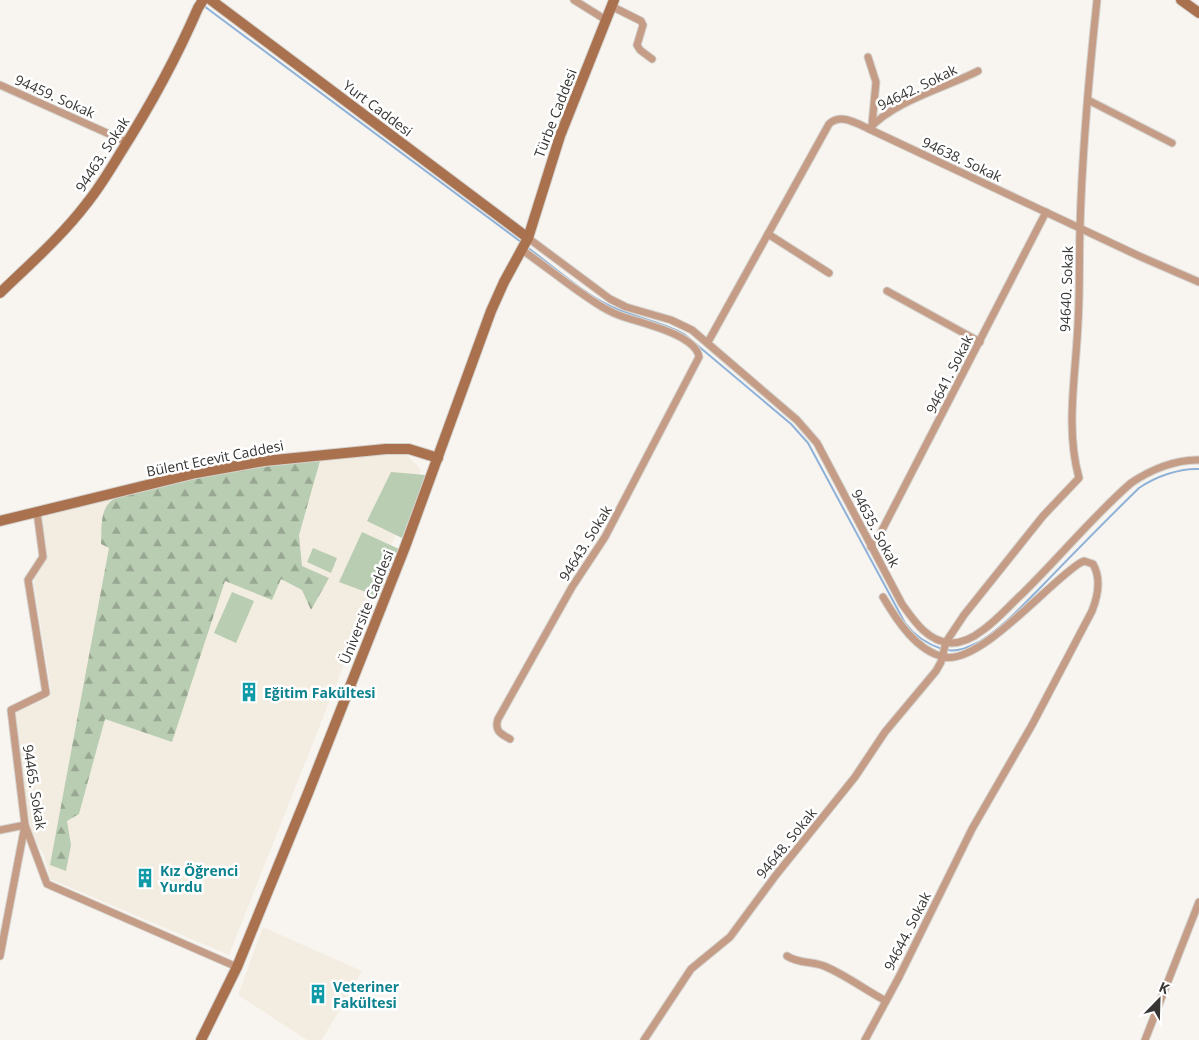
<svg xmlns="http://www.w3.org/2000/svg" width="1199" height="1040" viewBox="0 0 1199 1040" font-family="'Open Sans',sans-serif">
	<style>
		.built { fill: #f3ede1 }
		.forest { fill: url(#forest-firs) }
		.green { fill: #b9cdb2 }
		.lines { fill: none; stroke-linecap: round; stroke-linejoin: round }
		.stream { stroke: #8fb2d9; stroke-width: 2 }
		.street-casing { stroke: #d5d3cf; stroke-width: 9 }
		.secondary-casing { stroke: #d5d3cf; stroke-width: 12 }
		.street { stroke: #c59d86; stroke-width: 7 }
		.secondary { stroke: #aa714f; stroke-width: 10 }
		.labels { text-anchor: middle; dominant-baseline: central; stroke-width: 5; stroke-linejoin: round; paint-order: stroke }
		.street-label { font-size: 14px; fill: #373634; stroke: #fff }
		.culture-label { font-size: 14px; font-weight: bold; fill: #0d838f; stroke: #fff; text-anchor: start }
	</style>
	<defs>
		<pattern id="forest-firs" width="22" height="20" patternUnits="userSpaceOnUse" patternTransform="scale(1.25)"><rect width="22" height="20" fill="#b9cdb2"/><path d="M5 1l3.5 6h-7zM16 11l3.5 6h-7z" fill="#97a792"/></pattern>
	</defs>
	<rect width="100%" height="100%" fill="#f8f5f1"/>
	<g class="built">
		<path d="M381 454 407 455 421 470 229 955 50 879 44 855 37 844 30 827 14 713 47 698 51 689 34 585V580L46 558 42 518 45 516 190 480 292 462 337 460Z"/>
		<path d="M263 927 362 971 322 1040H307L238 995Z"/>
	</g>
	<path class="forest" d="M320 461 299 535 302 566 329 578 311 610 302 590 281 579 272 600 225 581 172 742 105 719 79 814 67 821 71 845 66 871 50 865 109 548 101 544C102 528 99 508 114 499 122 494 142 492 151 489 207 476 263 464 320 461Z"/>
	<g class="green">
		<path d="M391 472 426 475 402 538 367 521Z"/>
		<path d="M362 532 399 549 382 598 339 582Z"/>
		<path d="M313 548 337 558 331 573 307 562Z"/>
		<path d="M232 592 254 601 236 643 214 633Z"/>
	</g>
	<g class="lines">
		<g class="stream">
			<path d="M204 6 521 242"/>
			<path d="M527 247C554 267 581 292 612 307 635 318 661 321 684 334L791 424 808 443 905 623C914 635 927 644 942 649"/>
			<path d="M947 650C958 652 969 647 979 642 1000 630 1022 606 1039 589 1072 555 1105 521 1139 488 1155 477 1179 468 1199 469"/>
		</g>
		<defs>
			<g id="street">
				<path d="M574 0 606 20"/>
				<path d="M611 6 641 21 643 25 637 45 640 50 652 59"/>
				<path d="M868 57 876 82 872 125"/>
				<path d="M0 85 127 142"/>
				<path d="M1088 100 1172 143"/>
				<path d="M869 129C894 101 945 88 978 71"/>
				<path d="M768 234 829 273"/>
				<path d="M528 238 610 299 626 307 671 320 692 330 797 420 817 443 902 604C914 621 928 642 951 643 963 643 974 637 983 630 997 620 1009 606 1022 594 1059 558 1092 517 1131 483 1150 470 1176 459 1199 460"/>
				<path d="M887 291 980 342"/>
				<path d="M708 342 829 124C841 113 856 123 869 129L1139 256 1199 282"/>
				<path d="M37 512 43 557 28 580 46 693 11 710 25 825 47 884 237 967"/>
				<path d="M871 547 879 536 1046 212"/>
				<path d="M510 739C501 734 494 731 498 719L572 587 605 537 699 357C696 335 642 323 624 317 605 311 590 299 574 288 556 275 539 262 521 249"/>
				<path d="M0 830 25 825 0 956"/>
				<path d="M787 956C799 964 812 961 824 966 846 975 865 990 886 1001"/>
				<path d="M644 1040 691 969 730 937 776 875 855 777 885 732 936 671 941 662 946 642 964 615 1043 516 1079 478C1065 428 1076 374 1078 323 1080 291 1079 260 1080 228 1082 152 1089 75 1097 0"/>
				<path d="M865 1040 899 977 972 829 1032 725 1092 611C1098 596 1101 578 1093 564L1084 561 1080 563C1049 582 980 665 944 657 916 651 896 619 883 597"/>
				<path d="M1145 1040 1199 902"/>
			</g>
			<g id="secondary">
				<path d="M211 0 528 238"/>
				<path d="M1181 0 1199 13"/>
				<path d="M0 293C30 264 62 236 87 203 100 187 110 170 121 152 150 106 176 59 198 8L203 0"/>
				<path d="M0 521 196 473 264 461 386 449H409L438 458"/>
				<path d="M201 1040 237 967 308 793 405 547 491 311 504 282 528 238 560 136 614 0"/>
			</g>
		</defs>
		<use href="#street" class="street-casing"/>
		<use href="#secondary" class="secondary-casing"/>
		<use href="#street" class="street"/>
		<use href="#secondary" class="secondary"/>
	</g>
	<defs>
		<symbol id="building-bare" viewBox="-9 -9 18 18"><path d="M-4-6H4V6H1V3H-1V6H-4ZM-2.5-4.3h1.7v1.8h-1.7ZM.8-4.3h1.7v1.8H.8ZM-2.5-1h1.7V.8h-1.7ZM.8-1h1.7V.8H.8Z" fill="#0f9aa8" stroke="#fff" stroke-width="2.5" paint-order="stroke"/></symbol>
	</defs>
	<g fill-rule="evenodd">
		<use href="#building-bare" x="235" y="678" width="28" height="28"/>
		<use href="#building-bare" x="131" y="864" width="28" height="28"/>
		<use href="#building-bare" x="304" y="980" width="28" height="28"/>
	</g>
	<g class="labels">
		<g class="street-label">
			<text transform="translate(917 87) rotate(-26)">94642. Sokak</text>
			<text transform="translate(55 96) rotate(24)">94459. Sokak</text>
			<text transform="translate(378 108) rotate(37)">Yurt Caddesi</text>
			<text transform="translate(555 113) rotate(-69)">Türbe Caddesi</text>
			<text transform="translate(102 154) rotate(-57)">94463. Sokak</text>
			<text transform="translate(962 159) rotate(25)">94638. Sokak</text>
			<text transform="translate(1066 289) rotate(-88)">94640. Sokak</text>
			<text transform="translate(949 374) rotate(-63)">94641. Sokak</text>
			<text transform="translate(215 458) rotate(-11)">Bülent Ecevit Caddesi</text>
			<text transform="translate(876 528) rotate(62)">94635. Sokak</text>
			<text transform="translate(585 543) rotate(-58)">94643. Sokak</text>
			<text transform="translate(366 607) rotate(-68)">Üniversite Caddesi</text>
			<text transform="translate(35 787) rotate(81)">94465. Sokak</text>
			<text transform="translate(786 843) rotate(-51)">94648. Sokak</text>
			<text transform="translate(907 931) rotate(-63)">94644. Sokak</text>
		</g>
		<g class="culture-label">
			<text x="264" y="692">Eğitim Fakültesi</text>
			<text x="160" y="870">Kız Öğrenci<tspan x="160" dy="16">Yurdu</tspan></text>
			<text x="333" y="986">Veteriner<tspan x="333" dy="16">Fakültesi</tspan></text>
		</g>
	</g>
	<g transform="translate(1159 1000) rotate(23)" stroke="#ffffff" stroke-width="4" paint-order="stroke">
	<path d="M0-4L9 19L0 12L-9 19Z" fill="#373634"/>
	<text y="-8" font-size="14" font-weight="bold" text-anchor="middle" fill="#373634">K</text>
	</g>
</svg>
